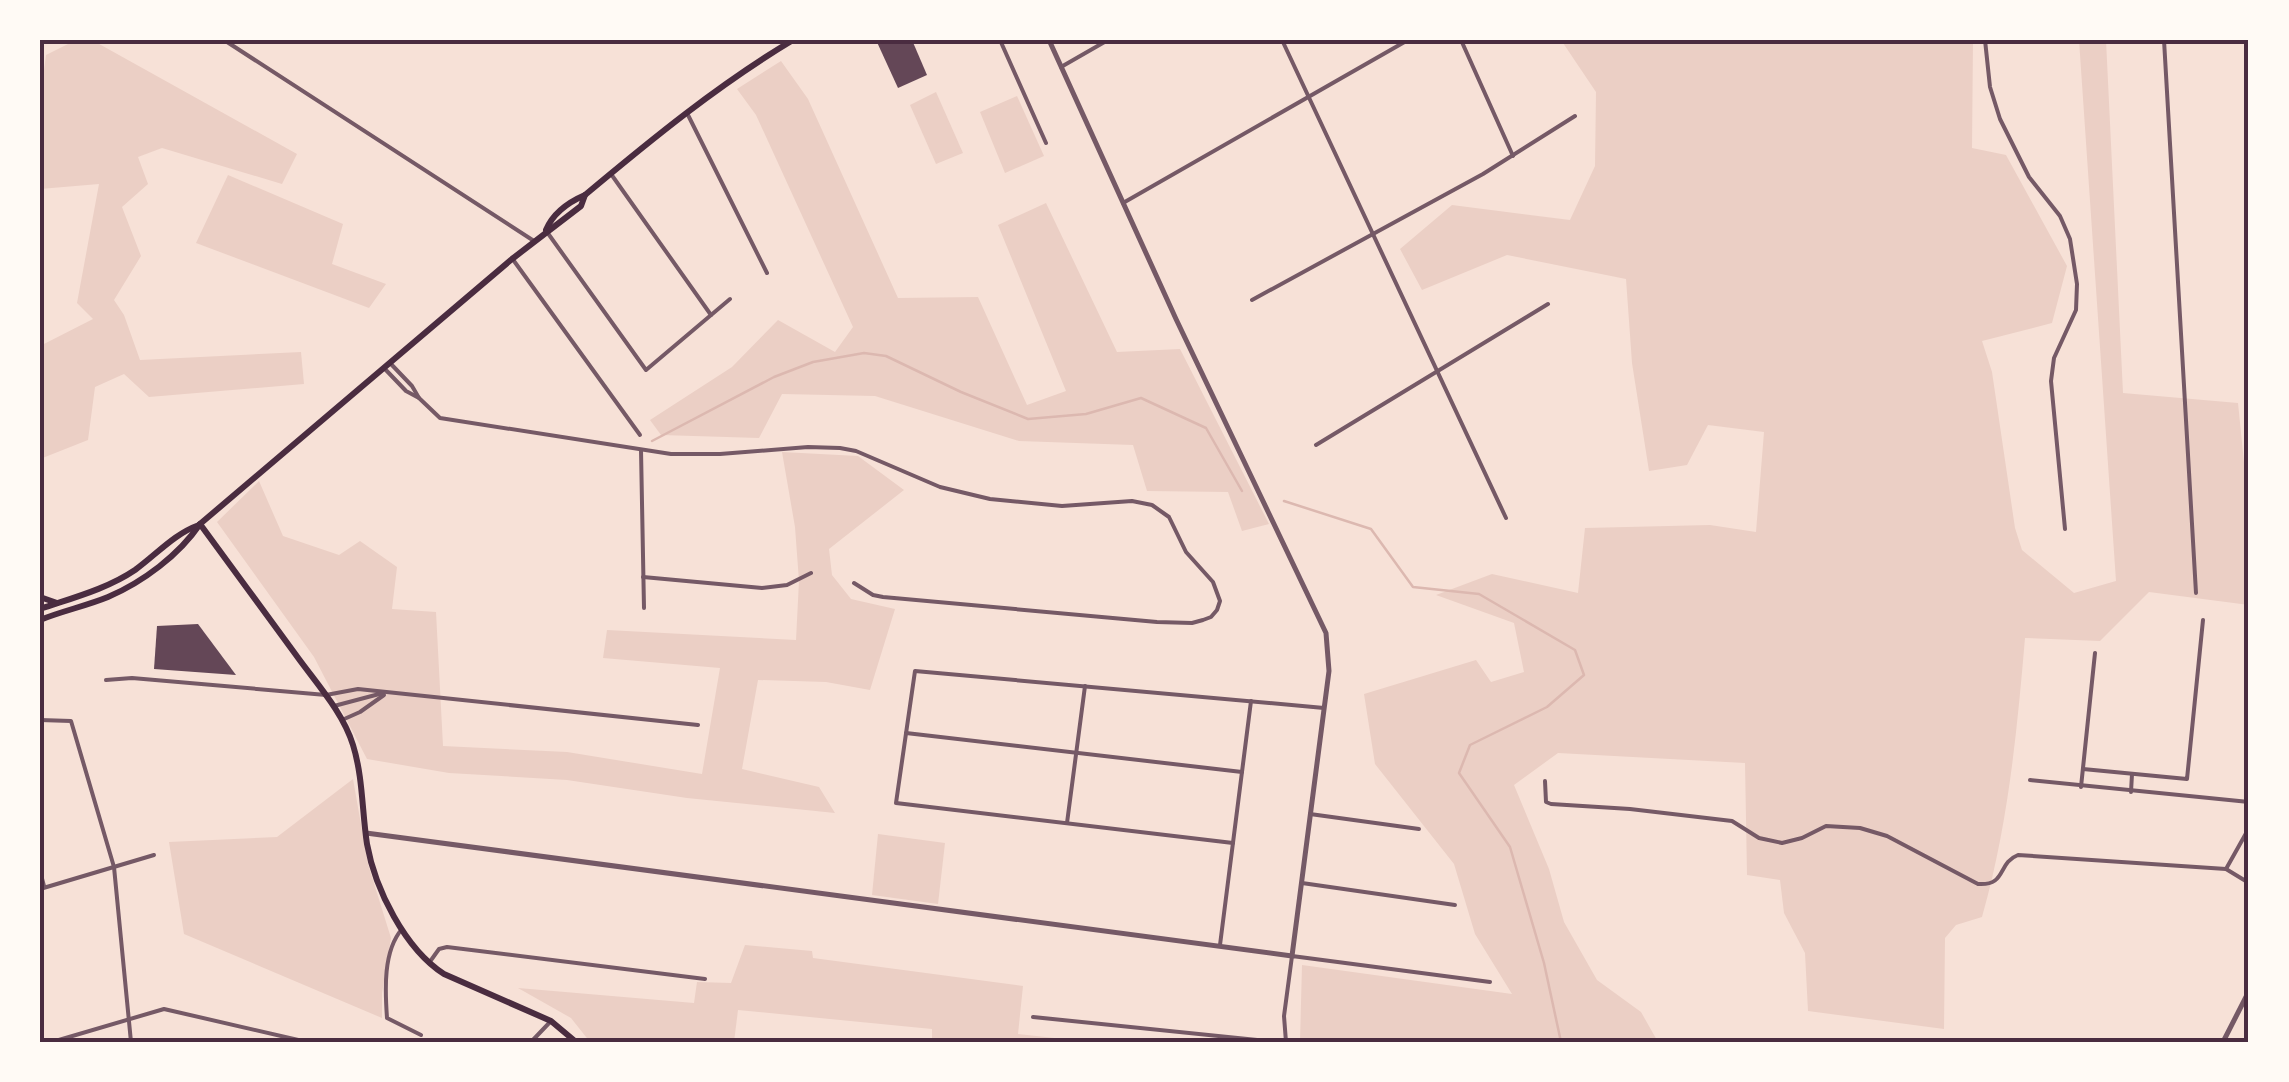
<svg xmlns="http://www.w3.org/2000/svg" width="2289" height="1082" viewBox="0 0 2289 1082" font-family="Montserrat,sans-serif">
	<style>
		.green { fill: #ebcfc5 }
		.lines { fill: none; stroke-linecap: round; stroke-linejoin: round }
		.stream { stroke: #dcb8b0; stroke-width: 2.5 }
		.building { fill: #644757 }
		.minor { stroke: #755966; stroke-width: 4 }
		.tertiary { stroke: #755966; stroke-width: 5 }
		.secondary { stroke: #4a2c40; stroke-width: 6 }
		.primary { stroke: #4a2c40; stroke-width: 6 }
		.neatline { fill: none; stroke: #4a2c40; stroke-width: 4 }
	</style>
	<rect width="100%" height="100%" fill="#f7e1d7"/>
	<g class="green">
		<path d="M76 40H92L297 154 282 184 162 148 138 157 148 184 122 207 141 256 114 300 124 315 140 360 301 352 304 384 149 397 124 374 95 387 88 440 40 459V346L93 319 77 303 99 184 40 189V100L46 55Z"/>
		<path d="M1561 40H1973L1972 148 2006 155 2067 266 2052 323 1982 341 1992 372 2015 528 2022 550 2074 593 2116 581 2079 40H2106L2123 393 2238 403 2249 512V605L2149 592 2100 641 2025 638C2017 732 2008 826 1982 917L1956 925 1945 938 1944 1029 1808 1011 1805 953 1784 913 1780 880 1747 875 1745 763 1558 753 1514 785 1549 869 1564 922 1597 980 1641 1012 1658 1042H1300L1302 965 1512 994 1475 934 1454 864 1375 764 1364 694 1476 660 1491 682 1524 672 1514 623 1436 595 1492 574 1578 593 1585 528 1710 525 1756 532 1764 432 1708 425 1687 465 1649 471 1632 363 1626 279 1507 255 1422 290 1400 249 1452 205 1570 220 1595 166 1596 92Z"/>
		<path d="M781 61 808 99 898 298 978 297 1027 405 1066 391 998 225 1046 203 1117 352 1180 349 1269 524 1242 531 1228 492 1147 491 1133 445 1019 441 875 396 782 394 759 438 661 435 650 420 732 367 778 320 835 352 853 327 756 115 737 89Z"/>
		<path d="M936 92 963 153 936 164 910 105Z"/>
		<path d="M1017 96 1044 156 1005 173 980 112Z"/>
		<path d="M228 175 343 224 332 264 386 284 369 308 196 243Z"/>
		<path d="M782 452 858 456 904 490 829 549 832 575 851 599 895 609 870 690 826 682 758 680 742 769 819 787 835 813 687 798 567 780 449 773 367 759 314 657 217 522 259 481 283 536 339 555 360 541 397 567 392 609 436 612 443 746 567 752 702 774 720 668 603 658 607 630 796 640 799 581 795 527Z"/>
		<path d="M353 779 368 864 391 938 382 993V1018L184 934 169 842 277 837Z"/>
		<path d="M878 834 945 843 938 904 872 895Z"/>
		<path d="M745 945 812 951 813 958 1023 986 1018 1034 1091 1042H932V1029L738 1010 734 1042H590L571 1018 518 988 694 1003 697 982 731 983Z"/>
	</g>
	<g class="lines">
		<g class="stream">
			<path d="M652 441 774 377 813 362 864 353 886 356 961 392 1028 419 1086 414 1141 398 1206 428 1242 491"/>
			<path d="M1284 501 1371 529 1413 587 1479 594 1575 650 1584 675 1547 707 1470 745 1459 773 1510 847 1544 963 1561 1042"/>
		</g>
	</g>
	<g class="building">
		<path d="M876 40H912L927 75 898 88Z"/>
		<path d="M198 624 236 675 154 669 157 626Z"/>
	</g>
	<g class="lines">
		<g class="minor">
			<path d="M224 40 534 241"/>
			<path d="M1000 40 1046 143"/>
			<path d="M1282 40 1506 518"/>
			<path d="M1461 40 1513 156"/>
			<path d="M1985 40 1990 87 2000 119 2029 177 2060 216 2070 239 2077 284 2076 310 2054 358 2051 381 2065 529"/>
			<path d="M2164 40 2196 593"/>
			<path d="M1061 67 1108 40"/>
			<path d="M688 115 767 273"/>
			<path d="M611 174 711 315"/>
			<path d="M1123 203 1408 40"/>
			<path d="M547 232 646 370 730 299"/>
			<path d="M514 261 640 435"/>
			<path d="M1252 300 1483 174 1575 116"/>
			<path d="M391 364 412 386 419 398"/>
			<path d="M384 368 406 391 419 398 440 418 671 454H720L808 447 840 448 856 451 940 487 990 499 1062 506 1132 501 1152 505 1169 517 1186 552 1213 582 1220 601 1217 610 1211 617 1203 620 1192 623 1157 622 883 597 873 595 854 583"/>
			<path d="M1316 445 1548 304"/>
			<path d="M641 450 644 608"/>
			<path d="M643 577 762 588 787 585 811 573"/>
			<path d="M106 680 132 678 326 695 358 689 698 725"/>
			<path d="M334 706 383 693"/>
			<path d="M40 720 71 721 114 867 131 1042"/>
			<path d="M342 720 360 712 384 695"/>
			<path d="M906 733 1242 772"/>
			<path d="M2083 769 2187 779 2203 620"/>
			<path d="M2030 780 2249 802"/>
			<path d="M1545 781 1546 802 1551 804 1630 809 1732 821 1759 838 1782 843 1802 838 1826 826 1860 828 1887 836 1978 884C2007 886 1997 863 2018 855L2226 869 2249 883"/>
			<path d="M2081 787 2095 653"/>
			<path d="M2131 792 2132 774"/>
			<path d="M1310 814 1419 829"/>
			<path d="M1067 823 1085 686"/>
			<path d="M1233 843 896 803 915 671 1324 708"/>
			<path d="M2226 869 2249 828"/>
			<path d="M40 871 44 886"/>
			<path d="M1302 883 1455 905"/>
			<path d="M40 889 154 855"/>
			<path d="M402 929C383 951 385 990 387 1018L421 1035"/>
			<path d="M1220 945 1251 701"/>
			<path d="M429 963 439 949 447 947 705 979"/>
			<path d="M1033 1017 1278 1042"/>
			<path d="M52 1042 164 1009 307 1042"/>
			<path d="M531 1042 551 1021"/>
			<path d="M1286 1042 1284 1016 1292 956 1490 982"/>
		</g>
		<g class="tertiary">
			<path d="M366 833 1292 956 1329 671 1326 633 1176 319 1049 40"/>
			<path d="M2223 1042 2249 991"/>
		</g>
		<g class="secondary">
			<path d="M546 230C553 213 569 202 585 195 652 139 718 85 793 40"/>
			<path d="M200 524C232 568 264 611 296 655 316 683 343 712 353 745 363 777 362 812 367 844 375 889 405 949 444 974L551 1021 576 1042"/>
			<path d="M40 609C72 598 107 589 135 570 157 554 174 534 199 525"/>
			<path d="M40 620C62 611 86 606 108 597 143 582 179 555 200 524L512 259 581 206 585 195"/>
		</g>
		<path class="primary" d="M40 597 57 603"/>
	</g>
	<rect width="2289" height="1082" fill="none" stroke="#fffaf5" stroke-width="85"/>
	<rect x="42" y="42" width="2204" height="998" class="neatline"/>
</svg>
